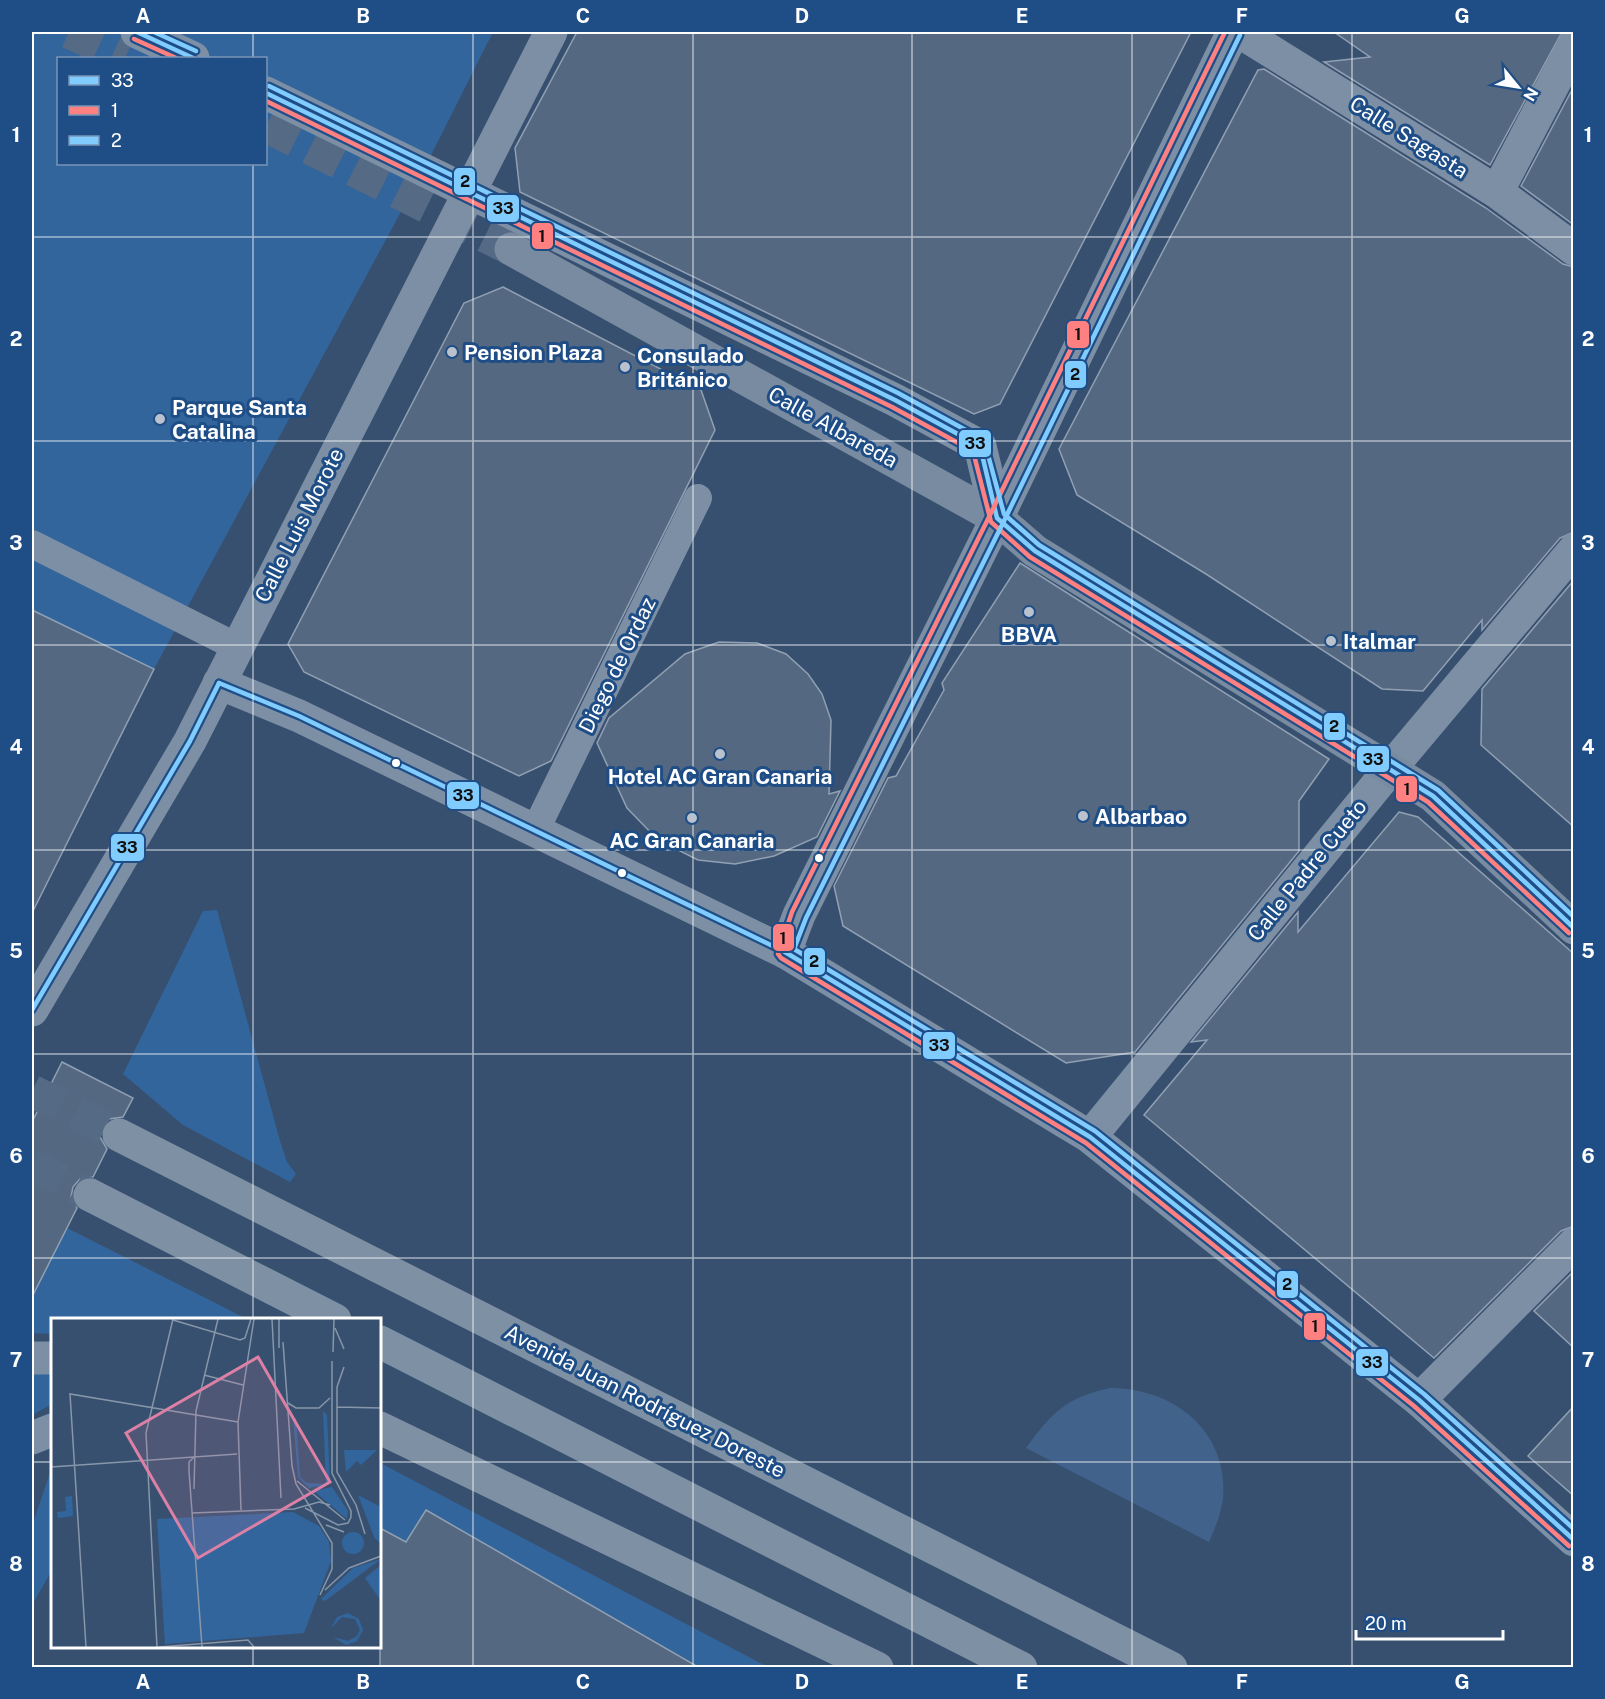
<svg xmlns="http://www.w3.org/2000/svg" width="1605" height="1699" viewBox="0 0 1605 1699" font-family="'Public Sans',sans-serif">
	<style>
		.green { fill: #33659d; fill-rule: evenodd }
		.water { fill: #41628a }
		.building { fill: #546981; stroke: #91a0b3; stroke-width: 1.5 }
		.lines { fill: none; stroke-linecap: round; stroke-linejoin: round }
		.secondary-tunnel { stroke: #556a85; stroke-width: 33; stroke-dasharray: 33 16; stroke-linecap: butt }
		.highway-tunnel { stroke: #556a85; stroke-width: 33; stroke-dasharray: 33 16; stroke-linecap: butt }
		.lane { stroke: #7d8fa5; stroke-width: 28 }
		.street { stroke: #7d8fa5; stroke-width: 33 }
		.secondary { stroke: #798ba0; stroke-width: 33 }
		.highway { stroke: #7e90a3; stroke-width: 33 }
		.bus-1-casing { stroke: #1f4e87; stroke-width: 9 }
		.bus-2-casing { stroke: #1f4e87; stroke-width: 9 }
		.bus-3-casing { stroke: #1f4e87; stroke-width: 9 }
		.bus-1 { stroke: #80ccff; stroke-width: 4.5 }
		.bus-2 { stroke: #ff8080; stroke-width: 4.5 }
		.bus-3 { stroke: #80ccff; stroke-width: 4.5 }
		.grid { fill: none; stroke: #fff; stroke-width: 1.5; stroke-opacity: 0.55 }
		.poi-dot { fill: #b9c2cd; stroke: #1f4e87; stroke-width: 2 }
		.bus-dot { fill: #fff; stroke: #1f4e87; stroke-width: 2 }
		.labels { text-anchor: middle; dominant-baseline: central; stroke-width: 6; stroke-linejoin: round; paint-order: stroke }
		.street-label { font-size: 21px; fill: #fff; stroke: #1f4e87 }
		.poi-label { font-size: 21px; font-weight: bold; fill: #fff; stroke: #1f4e87; text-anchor: start }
		.inset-road { fill: none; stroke: #8796a9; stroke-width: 1.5 }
		.view { fill: #dd80a5; fill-opacity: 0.15; stroke: #dd80a5; stroke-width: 3 }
		.inset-edge { fill: none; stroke: #fff; stroke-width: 3 }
		.line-badge { stroke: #1f4e87; stroke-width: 2 }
		.pale-badge-label { font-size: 16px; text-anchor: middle; font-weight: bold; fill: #111 }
		.neatline { fill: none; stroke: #fff; stroke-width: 2 }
		.grid-label { font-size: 20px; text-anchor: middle; font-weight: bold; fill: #fff }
	</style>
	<rect width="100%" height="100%" fill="#37506f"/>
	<g class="green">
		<path d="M32 32H493L424 169 154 669 32 913ZM58 58H266V164H58Z"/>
		<path d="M217 910 280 1141 287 1162 296 1174 290 1182 183 1125 123 1074 203 911Z"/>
		<path d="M67 1228 79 1234 247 1319 52 1320V1334L32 1333V1250L41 1235Z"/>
		<path d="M52 1368V1404L32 1415V1370Z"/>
		<path d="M380 1463 384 1465 768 1667H700L426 1510 406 1542 380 1528Z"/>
		<path d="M52 1467V1570L32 1605V1526Z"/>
	</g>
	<path class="water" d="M1110 1388C1173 1388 1228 1430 1223 1498 1221 1514 1215 1528 1209 1542L1026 1448C1051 1413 1067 1397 1110 1388Z"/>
	<g class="building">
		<path d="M577 32H1191L1000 404 974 414 520 192 515 148Z"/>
		<path d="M1334 32H1562L1490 165 1324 62 1370 57Z"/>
		<path d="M1264 69 1486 208 1563 264 1574 267V532L1560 538 1482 630V620L1423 691 1382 689 1206 574 1077 495 1059 449 1258 70Z"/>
		<path d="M1574 86V225L1521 186Z"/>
		<path d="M503 287 701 390 715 430 551 761 519 776 304 672 288 644 464 303Z"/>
		<path d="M1020 563 1329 759 1299 801V851L1135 1052 1066 1063 843 926 834 886 888 778 896 776 944 690 942 683Z"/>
		<path d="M1574 580V827L1481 745 1482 689Z"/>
		<path d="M32 610 154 669 32 913Z"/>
		<path d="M719 642 757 643 786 654 808 674 822 694 831 720 829 794 840 791 817 837 774 856 735 864 698 860 658 840 627 808 597 743 609 718 685 654Z"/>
		<path d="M1399 812 1418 817 1574 954V1226L1561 1231 1434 1358 1144 1115 1207 1040 1191 1042 1298 912V932Z"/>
		<path d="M62 1062 133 1098 123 1117 109 1119 103 1126 100 1137 107 1149 93 1177 80 1179 73 1187 71 1197 77 1208 32 1297V1122Z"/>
		<path d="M1574 1271V1348L1534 1311Z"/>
		<path d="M1574 1406V1496L1528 1456Z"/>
		<path d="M426 1510 700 1668H380V1528L406 1542Z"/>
	</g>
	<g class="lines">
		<g class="secondary-tunnel">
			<path d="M69 32 125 58"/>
			<path d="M266 126 511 249"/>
		</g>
		<g class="highway-tunnel">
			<path d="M32 1091 119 1135"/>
			<path d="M32 1165 90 1195"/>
		</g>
		<g class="lane">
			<path d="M32 544 237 647"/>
			<path d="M535 831 698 498"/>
		</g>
		<g class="street">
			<path d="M137 32 193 58"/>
			<path d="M1240 32 1497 192 1574 249"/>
			<path d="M266 93 895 400 980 446 997 518"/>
			<path d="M1497 192 1574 45"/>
			<path d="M219 683 299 716 785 952 1090 1137 1419 1400 1574 1540"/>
			<path d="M785 952 799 915 997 518 1233 32"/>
			<path d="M32 1010 190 741 551 32"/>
			<path d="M1090 1137 1390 769 1574 550"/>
			<path d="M32 1358H52"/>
			<path d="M1419 1400 1574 1244"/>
			<path d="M32 1438 52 1430"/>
		</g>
		<path class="secondary" d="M511 249 997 518 1035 551 1433 796 1574 928"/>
		<g class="highway">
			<path d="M119 1135 1171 1668"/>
			<path d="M90 1195 335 1320"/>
			<path d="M380 1342 1021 1668"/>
			<path d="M380 1428 877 1668"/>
		</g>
		<defs>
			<g id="bus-1">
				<path d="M137 32 193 58"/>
				<path d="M266 93 895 400 980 446 997 518 1035 551 1433 796 1574 928"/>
				<path d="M219 683 299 716 785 952 1090 1137 1419 1400 1574 1540"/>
				<path d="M32 1010 190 741 219 683"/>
			</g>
			<g id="bus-2">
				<path d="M1225 32 990 515 792 912 778 954 781 958 1086 1143 1414 1406 1569 1546"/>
				<path d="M134 39 176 58"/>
				<path d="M266 101 892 407 973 451 991 522 1030 557 1428 802 1569 933"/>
			</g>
			<g id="bus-3">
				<path d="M154 32 196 51"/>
				<path d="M1240 35 1004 521 806 918 794 949 1095 1131 1424 1394 1574 1529"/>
				<path d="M269 86 898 393 984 440 1004 514 1039 545 1438 790 1574 917"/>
			</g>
		</defs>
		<use href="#bus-1" class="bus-1-casing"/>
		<use href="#bus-2" class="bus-2-casing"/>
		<use href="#bus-3" class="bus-3-casing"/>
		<use href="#bus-1" class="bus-1"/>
		<use href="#bus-2" class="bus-2"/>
		<use href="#bus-3" class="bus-3"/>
	</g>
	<path class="grid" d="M253 32V58M473 32V1668M693 32V1668M912 32V1668M1132 32V1668M1352 32V1668M253 164V1320M32 237H1574M32 441H1574M32 645H1574M32 850H1574M32 1054H1574M32 1258H1574M32 1462H52M380 1462H1574M253 1646V1668"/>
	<g class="poi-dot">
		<circle cx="452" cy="352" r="6"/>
		<circle cx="625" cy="367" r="6"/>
		<circle cx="160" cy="419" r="6"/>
		<circle cx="1029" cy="612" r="6"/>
		<circle cx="1331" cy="641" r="6"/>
		<circle cx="720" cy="754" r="6"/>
		<circle cx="1083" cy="816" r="6"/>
		<circle cx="692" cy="818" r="6"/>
	</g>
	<g class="bus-dot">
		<circle cx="396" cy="763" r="5"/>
		<circle cx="819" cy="858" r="5"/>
		<circle cx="622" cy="873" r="5"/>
	</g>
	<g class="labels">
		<g class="street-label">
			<text transform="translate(1409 137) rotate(32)">Calle Sagasta</text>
			<text transform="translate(833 427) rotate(29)">Calle Albareda</text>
			<text transform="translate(299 525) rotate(-63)">Calle Luis Morote</text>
			<text transform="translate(617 665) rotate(-64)">Diego de Ordaz</text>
			<text transform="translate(1307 870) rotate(-51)">Calle Padre Cueto</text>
			<text transform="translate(645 1401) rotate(27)">Avenida Juan Rodríguez Doreste</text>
		</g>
		<g class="poi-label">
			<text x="464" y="352">Pension Plaza</text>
			<text x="637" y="355">Consulado<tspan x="637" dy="24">Británico</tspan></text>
			<text x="172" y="407">Parque Santa<tspan x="172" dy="24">Catalina</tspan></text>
			<text x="1029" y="634" text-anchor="middle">BBVA</text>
			<text x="1343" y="641">Italmar</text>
			<text x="720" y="776" text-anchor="middle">Hotel AC Gran Canaria</text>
			<text x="1095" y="816">Albarbao</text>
			<text x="692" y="840" text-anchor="middle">AC Gran Canaria</text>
		</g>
	</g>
	<g transform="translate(51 1318)">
		<rect width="330" height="330" fill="#37506f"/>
		<path d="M272 93 276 97 279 166 258 170 247 159 242 100H245L249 159 256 165 275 166ZM293 132H326L310 147 306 143 295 154ZM281 169 297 193 296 201 263 173ZM307 177 330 189V226L323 219ZM21 178 22 198 7 200 6 194 15 193 14 179ZM242 194 268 208 278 224 280 243 253 315 114 326 106 201ZM291 225a11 11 0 1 1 22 0a11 11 0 1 1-22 0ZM330 241 274 283 270 281 302 250ZM330 247V283L314 260ZM297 295 308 301 312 312 306 323 295 327 282 319 297 323 306 318 309 312 304 301 291 299 280 310 286 299Z" fill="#33659d"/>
		<path class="inset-road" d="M221 1 230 180M228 1V30M122 2 189 22 194 20 200 1M284 10 293 31M232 24 241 148M282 34 283 1M293 49 286 69V154L305 187 314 216M153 57 192 67M237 85 245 90H268L279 80M286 89 330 90M143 139 138 144V153L151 329M241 148 245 166 281 225V251L269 277M0 149 186 136M246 163 294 202M143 171 145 93 167 1M254 190 287 207 297 205 300 199V193L281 155V43M190 192 187 104 203 1M141 195 243 191 268 184 279 187M275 207 293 214M274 272 298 250 330 238M35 329 19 76 187 104M106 329 95 115 122 1M108 329 197 322 203 329"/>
		<path class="view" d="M207 39 279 164 147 240 75 115Z"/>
		<rect width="330" height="330" class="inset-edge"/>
	</g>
	<g class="line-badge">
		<rect x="453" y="167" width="23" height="29" rx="6" fill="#80ccff"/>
		<rect x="486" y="194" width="34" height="29" rx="6" fill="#80ccff"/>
		<rect x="531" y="222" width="23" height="28" rx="6" fill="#ff8080"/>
		<rect x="1066" y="320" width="24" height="29" rx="6" fill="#ff8080"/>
		<rect x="1064" y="360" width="23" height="29" rx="6" fill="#80ccff"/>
		<rect x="958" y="429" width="34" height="29" rx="6" fill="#80ccff"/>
		<rect x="1323" y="712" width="23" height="29" rx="6" fill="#80ccff"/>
		<rect x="1356" y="745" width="34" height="28" rx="6" fill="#80ccff"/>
		<rect x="1395" y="775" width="23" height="28" rx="6" fill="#ff8080"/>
		<rect x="446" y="781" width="34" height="29" rx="6" fill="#80ccff"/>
		<rect x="110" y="833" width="35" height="29" rx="6" fill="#80ccff"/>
		<rect x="772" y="923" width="23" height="29" rx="6" fill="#ff8080"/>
		<rect x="803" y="947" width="23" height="29" rx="6" fill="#80ccff"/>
		<rect x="922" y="1031" width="34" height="29" rx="6" fill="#80ccff"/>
		<rect x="1276" y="1270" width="23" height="29" rx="6" fill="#80ccff"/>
		<rect x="1303" y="1312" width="23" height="29" rx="6" fill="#ff8080"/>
		<rect x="1355" y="1348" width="34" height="29" rx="6" fill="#80ccff"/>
	</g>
	<g class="pale-badge-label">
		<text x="465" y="187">2</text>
		<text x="503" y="214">33</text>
		<text x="542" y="242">1</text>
		<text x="1078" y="340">1</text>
		<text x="1075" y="380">2</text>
		<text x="975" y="449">33</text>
		<text x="1334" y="732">2</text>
		<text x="1373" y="765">33</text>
		<text x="1407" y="795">1</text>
		<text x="463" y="801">33</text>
		<text x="127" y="853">33</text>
		<text x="783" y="944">1</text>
		<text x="814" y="967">2</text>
		<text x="939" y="1051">33</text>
		<text x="1287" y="1290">2</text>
		<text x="1315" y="1332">1</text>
		<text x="1372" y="1368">33</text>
	</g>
	<rect width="1605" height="1699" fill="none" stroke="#1f4e87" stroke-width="66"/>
	<rect x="57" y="57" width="210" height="108" fill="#1f4e87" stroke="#7995b7" stroke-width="1.5"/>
	<rect x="69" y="76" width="30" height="9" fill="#80ccff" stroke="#7995b7" stroke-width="1.5"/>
	<text x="111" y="87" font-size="18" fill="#ffffff">33</text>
	<rect x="69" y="106" width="30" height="9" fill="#ff8080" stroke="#7995b7" stroke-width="1.5"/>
	<text x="111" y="117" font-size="18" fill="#ffffff">1</text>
	<rect x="69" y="136" width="30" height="9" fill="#80ccff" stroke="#7995b7" stroke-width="1.5"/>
	<text x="111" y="147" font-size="18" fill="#ffffff">2</text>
	<g transform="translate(1518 87) rotate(120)" stroke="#1f4e87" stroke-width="4.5" paint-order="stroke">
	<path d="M0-4.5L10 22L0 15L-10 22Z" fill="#ffffff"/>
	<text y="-9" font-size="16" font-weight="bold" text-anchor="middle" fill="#ffffff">N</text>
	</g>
	<path d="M1356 1630v9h147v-9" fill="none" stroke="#ffffff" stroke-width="3"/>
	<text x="1365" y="1630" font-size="18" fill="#ffffff" stroke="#1f4e87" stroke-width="4.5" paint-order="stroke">20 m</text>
	<rect x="33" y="33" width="1539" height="1633" class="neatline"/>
	<g class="grid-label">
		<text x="143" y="23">A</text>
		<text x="363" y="23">B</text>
		<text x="583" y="23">C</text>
		<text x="802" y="23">D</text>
		<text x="1022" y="23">E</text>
		<text x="1242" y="23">F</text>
		<text x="1462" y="23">G</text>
		<text x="16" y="142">1</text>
		<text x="1588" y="142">1</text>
		<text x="16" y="346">2</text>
		<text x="1588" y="346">2</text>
		<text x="16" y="550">3</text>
		<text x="1588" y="550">3</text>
		<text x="16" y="754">4</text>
		<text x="1588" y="754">4</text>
		<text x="16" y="958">5</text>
		<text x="1588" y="958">5</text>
		<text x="16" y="1163">6</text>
		<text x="1588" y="1163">6</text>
		<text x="16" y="1367">7</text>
		<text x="1588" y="1367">7</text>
		<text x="16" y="1571">8</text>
		<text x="1588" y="1571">8</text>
		<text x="143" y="1689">A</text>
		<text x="363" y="1689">B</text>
		<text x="583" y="1689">C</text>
		<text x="802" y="1689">D</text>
		<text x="1022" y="1689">E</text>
		<text x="1242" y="1689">F</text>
		<text x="1462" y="1689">G</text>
	</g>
</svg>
